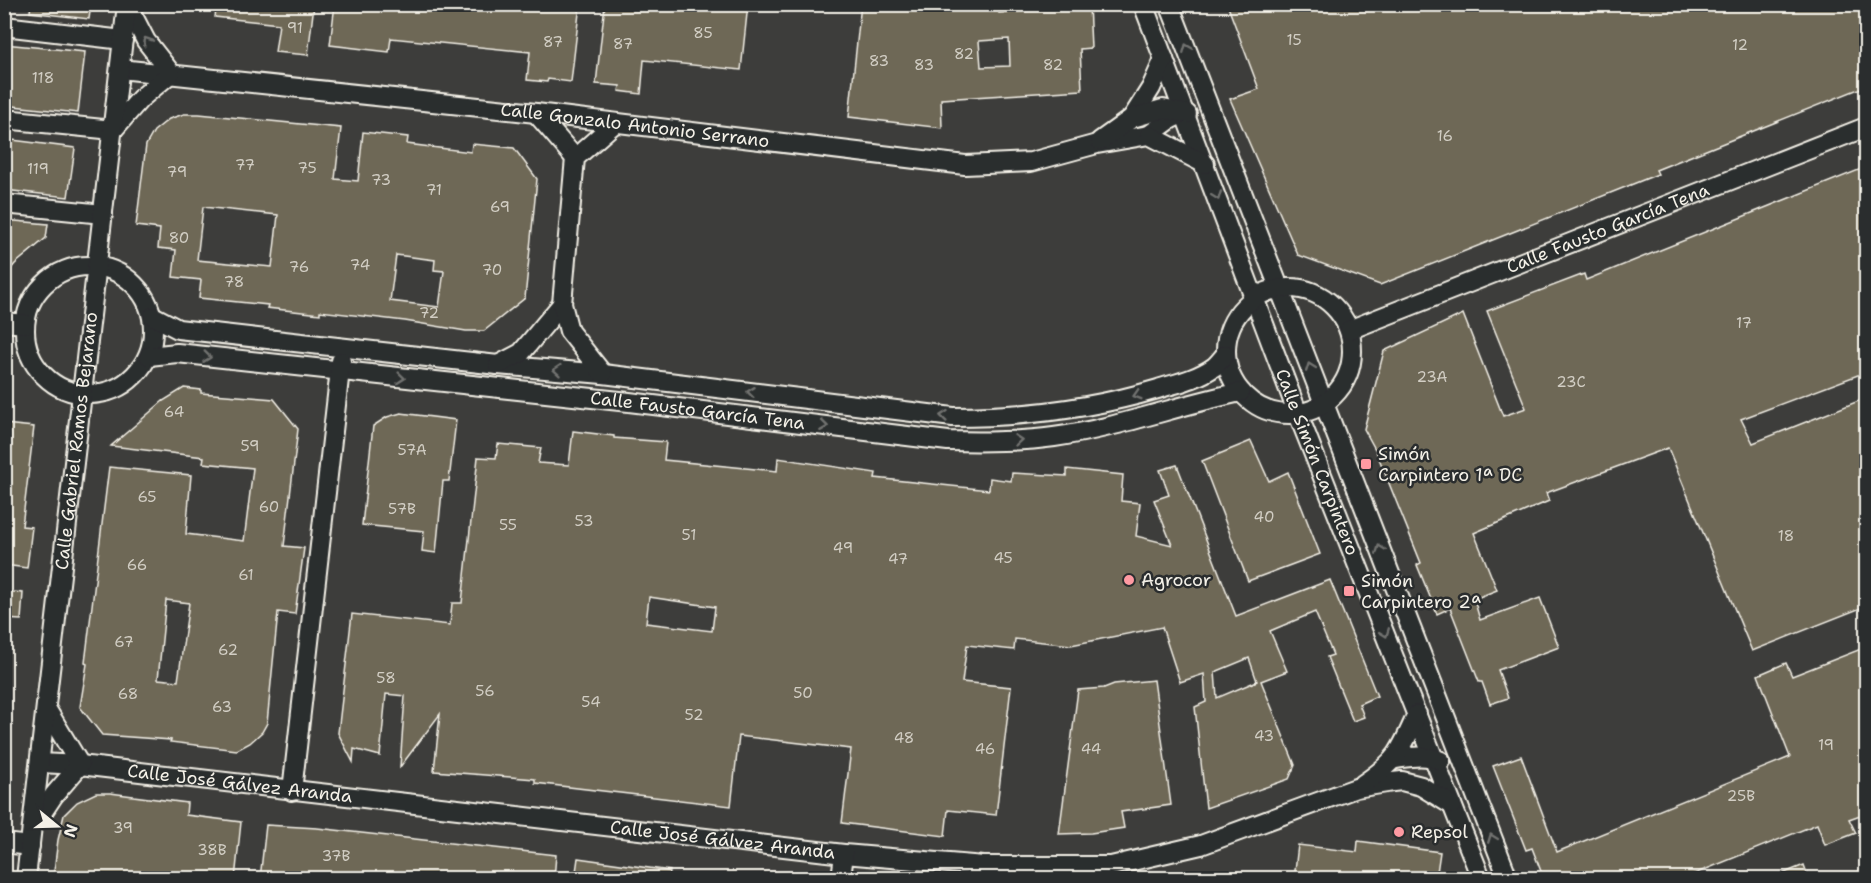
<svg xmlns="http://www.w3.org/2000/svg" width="1871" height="883" viewBox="0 0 1871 883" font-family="'Shantell Sans',sans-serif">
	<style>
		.built { fill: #3e3e3a }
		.building { fill: #6e6757; stroke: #f4f1e8; stroke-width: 1.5; fill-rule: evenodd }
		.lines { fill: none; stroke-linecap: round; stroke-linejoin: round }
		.minor-casing { stroke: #f4f1e8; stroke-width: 22 }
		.minor { stroke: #2a2d2e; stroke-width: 18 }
		.oneway { stroke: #71726f }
		.poi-dot { fill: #ff9aa2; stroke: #2a2d2e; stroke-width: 2 }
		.labels { text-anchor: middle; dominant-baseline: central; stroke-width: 5; stroke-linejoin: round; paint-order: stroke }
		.number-label { font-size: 15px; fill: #d2cec4 }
		.street-label { font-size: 18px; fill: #f4f1e8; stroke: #2a2d2e }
		.poi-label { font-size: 18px; fill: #f4f1e8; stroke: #2a2d2e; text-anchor: start }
	</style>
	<rect width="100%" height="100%" fill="#2a2d2e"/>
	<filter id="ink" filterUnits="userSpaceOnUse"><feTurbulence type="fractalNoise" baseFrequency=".0167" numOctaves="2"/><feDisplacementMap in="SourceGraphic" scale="12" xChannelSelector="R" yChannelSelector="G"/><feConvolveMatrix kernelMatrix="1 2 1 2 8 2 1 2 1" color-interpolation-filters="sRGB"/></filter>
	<g filter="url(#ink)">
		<rect class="built" x="5" y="5" width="1861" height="873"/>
		<g class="building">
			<path d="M31 4H91L89 19 30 12Z"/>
			<path d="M217 4H314L308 55 275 52 279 24 215 17Z"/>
			<path d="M335 4H580L571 82 548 79 547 82 527 80 530 52 391 38 389 52 330 45Z"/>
			<path d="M605 4H748L741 70 644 60 641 94 619 91 620 86 596 84Z"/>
			<path d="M861 4H905L945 9V4H999V13L1042 10V4H1089L1091 48 1080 49 1082 90 941 99 942 128 849 117ZM1009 39 1010 66 981 67 979 41Z"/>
			<path d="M1227 4H1866V86L1656 170 1658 174 1380 285 1298 255 1230 99 1259 89Z"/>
			<path d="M4 44 85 52 78 113 4 105Z"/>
			<path d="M184 114H199L341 128 335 179 358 181 363 132 408 137 407 144 471 152 472 144 514 148 537 179 525 298 484 331H466L405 321 320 311V314L267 308 268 305 199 298 201 280 173 277 176 250 158 248 160 229 136 226 146 145 154 131 169 119ZM203 207 278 215 272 267 197 260ZM396 255 435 260 434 270 444 271 439 307 390 301Z"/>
			<path d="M4 139 75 148 68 197 4 190Z"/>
			<path d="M1866 167V372L1741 419 1753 443 1866 398V606L1752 651 1668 448 1546 493 1549 501 1474 533 1497 590 1474 599 1480 620 1540 598 1559 647 1498 670 1508 698 1490 704 1482 682H1479L1450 608 1437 614 1417 565 1421 563 1376 451 1364 429 1384 351 1463 314 1503 416 1526 408 1487 311 1584 274 1586 280Z"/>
			<path d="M4 220 48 224 46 238 15 264 4 277Z"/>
			<path d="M184 388 201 390V393L274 399 298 429 284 546 304 548 295 614 278 612 267 723 262 732 250 743 237 750 170 742 171 740 102 735 80 707 87 664 85 663 109 467 191 475 186 534 244 541 253 468 203 463 204 457 111 446 163 401ZM166 600 189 603 178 681 158 679Z"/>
			<path d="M401 413 456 420 449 481H443L436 553 422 551 424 531 362 525 373 426 387 417Z"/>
			<path d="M4 424 34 427 22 526 32 527 27 568 4 565Z"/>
			<path d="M573 431 614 436V438L666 442 664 460 777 471 778 458 876 473 875 478 989 490 990 478 1011 481 1012 473 1067 476V469L1123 475 1121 501 1140 503 1136 536 1172 545 1154 500 1169 495 1160 470 1177 465 1236 616 1330 580 1377 696 1359 704 1364 717 1353 721 1327 657 1333 655 1315 612 1270 631 1287 671 1261 681 1295 765 1289 779 1206 808 1195 707 1206 702 1204 674 1180 682 1162 627 1071 645 1015 639 1014 650 967 645 962 682 1011 687 996 815 948 810 945 836 842 823 851 749 739 736 731 806 535 783V779L434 771 440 714 400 767 405 696 386 694 380 756 354 749 353 762 338 733 352 614 450 625 452 603H462L478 457 496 458 498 444 541 448 538 463 569 465ZM649 597 715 607 712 631 646 623ZM1249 658 1257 681 1217 698 1215 672Z"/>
			<path d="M1251 441 1269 481 1288 472 1320 554 1248 581 1202 461Z"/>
			<path d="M4 591 23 593 21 620 4 619Z"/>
			<path d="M1866 647V813L1849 819 1856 833 1825 845 1817 824 1682 879H1544L1532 848 1526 850 1493 766 1521 756 1557 852 1790 757 1758 675 1786 663 1792 676Z"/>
			<path d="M1154 680 1171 805 1121 812 1124 828 1091 833 1059 834 1078 690 1104 688 1114 684Z"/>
			<path d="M96 793H110L187 803 186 815 241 822 235 879H53L58 840 64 815 77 802Z"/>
			<path d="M266 825 317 828 556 855 554 879H260Z"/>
			<path d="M1358 841 1440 852 1436 879H1294L1298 845 1357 852Z"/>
			<path d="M578 858 670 871 669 879H575Z"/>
			<path d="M1804 865 1809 879H1772V878Z"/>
		</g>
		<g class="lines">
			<defs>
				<g id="minor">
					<path id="s1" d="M1143 4 1298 414 1481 878"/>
					<path d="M1169 4C1284 295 1394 588 1508 878"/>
					<path d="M4 26 123 40"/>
					<path id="s2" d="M120 69 536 113 965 165 1031 162 1097 144 1149 135 1171 119 1184 113"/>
					<path d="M536 113 575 158"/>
					<path d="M1132 118 1151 88 1164 59"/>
					<path d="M4 119 113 130 140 99 171 73 146 41 127 4"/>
					<path d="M1149 135 1205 164"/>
					<path d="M1100 141 1132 118 1163 109 1187 114"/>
					<path d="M4 204 103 214"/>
					<circle cx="89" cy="330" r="64"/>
					<circle cx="1289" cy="351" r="63"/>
					<path d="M153 316 178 329 498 365 603 374 953 417C1023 417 1091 409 1158 389 1177 383 1197 379 1214 367 1218 364 1222 358 1226 354"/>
					<path d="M4 322 25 324"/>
					<path id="s3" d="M1349 330 1866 127"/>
					<path id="s4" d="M149 356 177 353 629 402 948 441C984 442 1019 442 1054 437 1118 428 1178 405 1241 392"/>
					<path d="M498 365 521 353 562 304"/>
					<path d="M603 374 569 331 562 304 575 158 615 123"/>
					<path d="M1395 759C1411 757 1426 754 1441 761"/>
					<path id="s5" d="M40 763 80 765 844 854 984 866H1111L1201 845 1356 788 1393 782 1402 781 1421 786 1452 805"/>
					<path d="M1363 784C1397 761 1401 751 1417 714"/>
					<path d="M292 791 341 361"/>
					<path d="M36 822 54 795 80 765 47 710"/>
					<path d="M4 843 30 846"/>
					<path id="s6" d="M26 878 127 4"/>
					<path d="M841 878 844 854"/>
				</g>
			</defs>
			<use href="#minor" class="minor-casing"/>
			<use href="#minor" class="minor"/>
		</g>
		<defs><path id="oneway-chevron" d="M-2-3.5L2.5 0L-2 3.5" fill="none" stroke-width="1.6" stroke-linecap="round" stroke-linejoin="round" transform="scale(1.5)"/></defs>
		<g class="oneway">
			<use href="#oneway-chevron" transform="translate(147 41) rotate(-123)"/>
			<use href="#oneway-chevron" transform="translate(1187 48) rotate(-112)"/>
			<use href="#oneway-chevron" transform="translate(1217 196) rotate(70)"/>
			<use href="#oneway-chevron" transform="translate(207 357) rotate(7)"/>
			<use href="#oneway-chevron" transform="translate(1310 367) rotate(-110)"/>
			<use href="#oneway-chevron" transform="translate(557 370) rotate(-175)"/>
			<use href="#oneway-chevron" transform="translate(401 378) rotate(6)"/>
			<use href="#oneway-chevron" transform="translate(751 392) rotate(-173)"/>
			<use href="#oneway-chevron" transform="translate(1137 395) rotate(163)"/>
			<use href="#oneway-chevron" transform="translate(944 416) rotate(-174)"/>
			<use href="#oneway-chevron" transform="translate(824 426) rotate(7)"/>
			<use href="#oneway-chevron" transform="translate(1018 440) rotate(-5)"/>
			<use href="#oneway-chevron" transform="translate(1380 549) rotate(-111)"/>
			<use href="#oneway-chevron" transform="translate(1385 633) rotate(69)"/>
			<use href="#oneway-chevron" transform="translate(1492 838) rotate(-111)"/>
		</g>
	</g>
	<g class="poi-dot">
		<rect x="1360" y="458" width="12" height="12" rx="3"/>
		<circle cx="1129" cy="580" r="6"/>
		<rect x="1343" y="585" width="12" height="12" rx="3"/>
		<circle cx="1399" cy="832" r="6"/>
	</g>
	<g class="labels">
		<g class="number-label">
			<text x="295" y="28">91</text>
			<text x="703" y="33">85</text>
			<text x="1294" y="40">15</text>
			<text x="553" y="42">87</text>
			<text x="623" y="44">87</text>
			<text x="1740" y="45">12</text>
			<text x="964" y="54">82</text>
			<text x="879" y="61">83</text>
			<text x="924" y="65">83</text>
			<text x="1053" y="65">82</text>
			<text x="43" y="78">118</text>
			<text x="1445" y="136">16</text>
			<text x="245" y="165">77</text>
			<text x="307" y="168">75</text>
			<text x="38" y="169">119</text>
			<text x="177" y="172">79</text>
			<text x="381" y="180">73</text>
			<text x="434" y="190">71</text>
			<text x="500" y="207">69</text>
			<text x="179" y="238">80</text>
			<text x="360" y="265">74</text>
			<text x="299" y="267">76</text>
			<text x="492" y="270">70</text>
			<text x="234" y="282">78</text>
			<text x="429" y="313">72</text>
			<text x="1744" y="323">17</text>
			<text x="1432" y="377">23A</text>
			<text x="1571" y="382">23C</text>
			<text x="174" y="412">64</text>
			<text x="250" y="446">59</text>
			<text x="412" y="450">57A</text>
			<text x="147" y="497">65</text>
			<text x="269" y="507">60</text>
			<text x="402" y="509">57B</text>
			<text x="1264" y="517">40</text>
			<text x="584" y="521">53</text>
			<text x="508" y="525">55</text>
			<text x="689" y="535">51</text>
			<text x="1786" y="536">18</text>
			<text x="843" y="548">49</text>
			<text x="1003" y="558">45</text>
			<text x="898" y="559">47</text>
			<text x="137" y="565">66</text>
			<text x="246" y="575">61</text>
			<text x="124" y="642">67</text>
			<text x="228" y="650">62</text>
			<text x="386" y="678">58</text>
			<text x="485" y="691">56</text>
			<text x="803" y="693">50</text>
			<text x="128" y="694">68</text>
			<text x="591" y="702">54</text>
			<text x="222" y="707">63</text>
			<text x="694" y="715">52</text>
			<text x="1264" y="736">43</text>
			<text x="904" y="738">48</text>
			<text x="1826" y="745">19</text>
			<text x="985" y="749">46</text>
			<text x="1091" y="749">44</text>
			<text x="1741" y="796">25B</text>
			<text x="123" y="828">39</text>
			<text x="212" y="850">38B</text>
			<text x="336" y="856">37B</text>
		</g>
		<g class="street-label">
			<text stroke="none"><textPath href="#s2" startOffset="518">Calle Gonzalo Antonio Serrano</textPath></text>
			<text stroke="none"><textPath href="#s3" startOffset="278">Calle Fausto García Tena</textPath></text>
			<text stroke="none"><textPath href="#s4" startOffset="552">Calle Fausto García Tena</textPath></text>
			<text stroke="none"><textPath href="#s6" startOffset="440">Calle Gabriel Ramos Bejarano</textPath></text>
			<text stroke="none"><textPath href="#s1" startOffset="490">Calle Simón Carpintero</textPath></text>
			<text stroke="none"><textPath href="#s5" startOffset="201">Calle José Gálvez Aranda</textPath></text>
			<text stroke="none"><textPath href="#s5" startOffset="687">Calle José Gálvez Aranda</textPath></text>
		</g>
		<g class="poi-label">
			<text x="1378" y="454">Simón<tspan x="1378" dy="21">Carpintero 1ª DC</tspan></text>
			<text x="1141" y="580">Agrocor</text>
			<text x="1361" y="581">Simón<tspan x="1361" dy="21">Carpintero 2ª</tspan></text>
			<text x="1411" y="832">Repsol</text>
		</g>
	</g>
	<rect width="1871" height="883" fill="none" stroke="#2a2d2e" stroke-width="24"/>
	<rect x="12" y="12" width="1847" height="859" fill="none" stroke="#f4f1e8" stroke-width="2" filter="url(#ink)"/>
	<g transform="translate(57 826) rotate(109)" stroke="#2a2d2e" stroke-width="4.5" paint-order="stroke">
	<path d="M0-4.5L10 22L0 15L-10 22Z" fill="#f4f1e8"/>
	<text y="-9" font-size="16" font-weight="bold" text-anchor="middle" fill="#f4f1e8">N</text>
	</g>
</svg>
